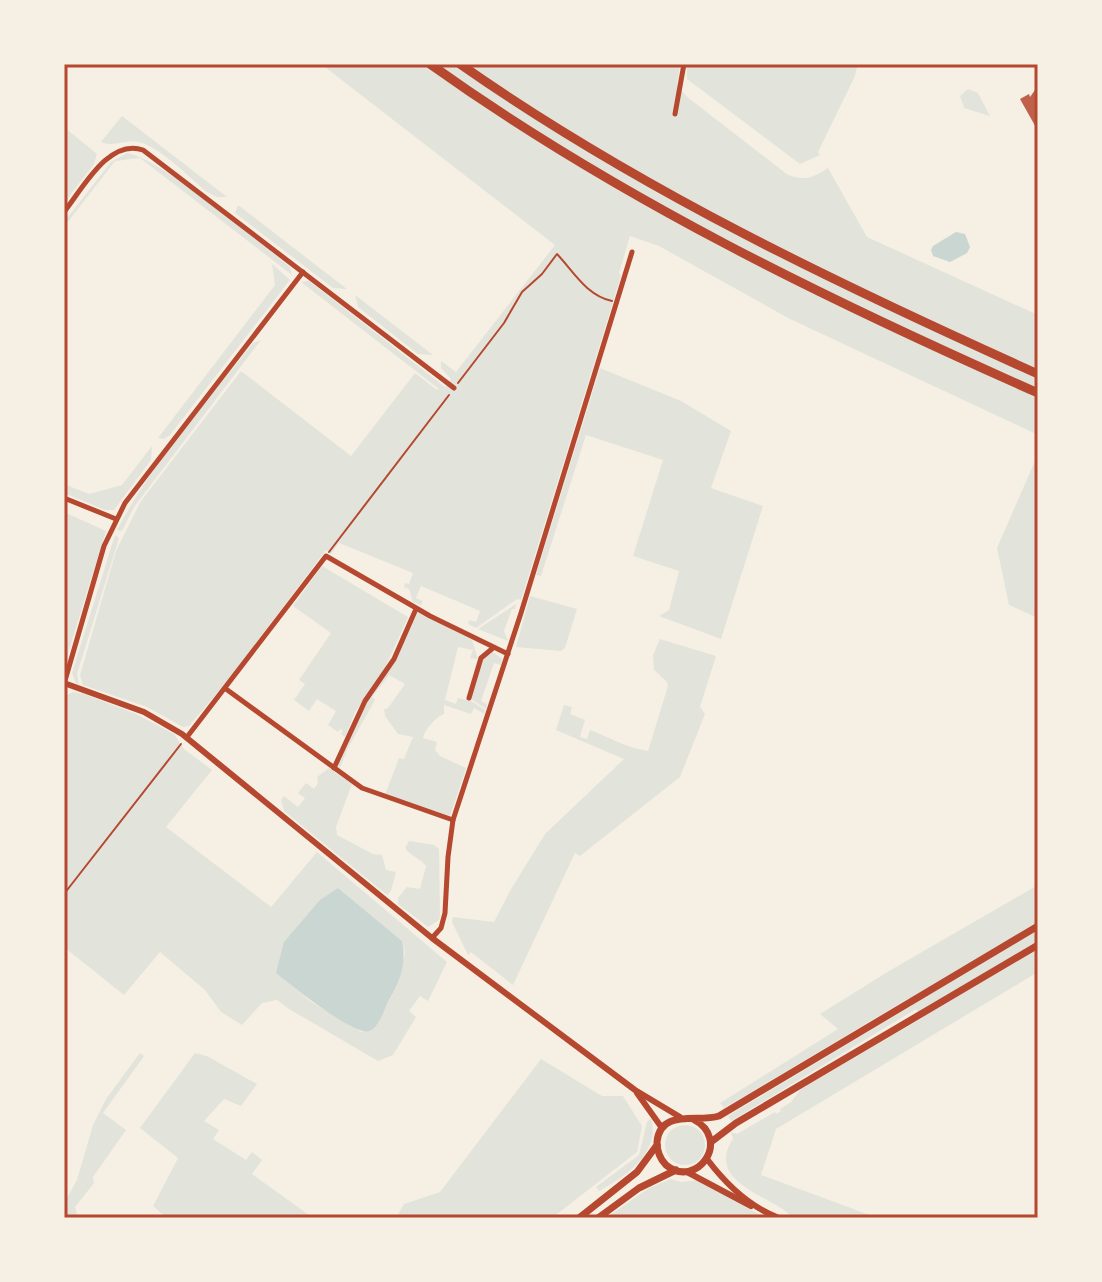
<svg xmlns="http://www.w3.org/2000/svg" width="1102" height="1282" viewBox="0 0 1102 1282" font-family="Manrope,sans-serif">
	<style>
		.green { fill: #e2e4dc; fill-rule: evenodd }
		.water { fill: #c9d6d2 }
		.building { fill: #bf614a }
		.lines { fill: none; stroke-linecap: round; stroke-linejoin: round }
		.path { stroke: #b5482f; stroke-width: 2 }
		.minor { stroke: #b5482f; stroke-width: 5 }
		.tertiary { stroke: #b5482f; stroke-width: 6 }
		.secondary { stroke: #b5482f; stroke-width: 7 }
		.motorway { stroke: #b5482f; stroke-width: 9 }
		.neatline { fill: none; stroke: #b5482f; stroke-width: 3 }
	</style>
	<rect width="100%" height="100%" fill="#f6efe4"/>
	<g class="green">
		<path d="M321 64 680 65 677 85 686 96 788 175C805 181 813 178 828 168L867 237 1038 315V441L1034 433 790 319 659 246 630 236 619 273 621 276 521 600 517 599 476 628 468 624 469 620 476 622 480 611 421 586 416 598 423 601 421 605 413 602 409 589 404 587 405 583 409 584 413 573 339 543 331 554 326 550 224 685 189 726 183 727 147 707 83 685 80 675 116 551 141 501 241 371 351 456 415 373 437 390 439 389 301 282 309 281 445 387 451 379 441 368V361L456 372 555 245Z"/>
		<path d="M687 64H858L855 76 818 152 820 155 800 164 687 79Z"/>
		<path d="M968 89 978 93 990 116 964 108 960 96Z"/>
		<path d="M122 116 227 197H217L207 192C190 178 160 147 139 142 126 139 115 148 101 142Z"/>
		<path d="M64 127 97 154 94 164 64 203Z"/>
		<path d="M127 153C161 158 258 242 290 267L292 275 140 158 115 161 64 227V222L111 162Z"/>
		<path d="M238 205 347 289 333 288 235 213Z"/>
		<path d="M272 264 290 280 170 435 164 439 158 438 275 285Z"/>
		<path d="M355 295 433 355 418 354 358 307Z"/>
		<path d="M261 340 134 507 122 531 117 530C150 466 208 401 253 343Z"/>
		<path d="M600 368 681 401 731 431 711 488 763 506 721 639 659 616 669 610 679 571 633 556 663 460 586 435 541 576 536 575Z"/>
		<path d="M152 446 151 460 114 510H105L64 493V484L89 494 122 485Z"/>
		<path d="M1038 454V618L1009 605 997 548Z"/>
		<path d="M64 512 106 531 64 666Z"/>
		<path d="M115 535 119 538 77 674 79 684 76 683 72 673Z"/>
		<path d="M322 566 408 617 384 670 355 712 345 737 341 734 343 731 340 729 338 732 328 725 336 711 317 699 309 711 294 700 305 684 299 680 331 633 293 606Z"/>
		<path d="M530 596 577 609 565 648 561 651 516 647Z"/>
		<path d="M516 604 515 609H512L504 631 508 641 478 629Z"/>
		<path d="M418 612 472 640 478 659 470 658 473 650 458 647 445 700 456 704 458 698 471 701 485 710 484 714 474 708 471 714 444 705V714C436 717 425 729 423 738L437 742 435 750 440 756 466 768 450 816 385 795 399 758 404 759 413 737 398 734 385 716 384 709 388 708 405 684 389 675 372 697 375 700 348 748 340 768 338 766 367 702 402 647Z"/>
		<path d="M660 639 716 656 700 707 705 714 680 777 580 856 575 853 513 985 471 952 468 955 452 922 453 917 494 922 510 891 545 834 624 759 556 730 564 705 572 707 570 714 585 720 580 737 587 739 590 730C611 738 627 748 648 751L668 686 667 682 654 670 653 655Z"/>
		<path d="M493 652 502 659 501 665 494 663 481 701 487 704 486 709 471 699 483 658Z"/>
		<path d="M73 692 84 694 136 714 174 734 184 749 212 770 166 827 271 907 317 852 447 962 428 1001 420 996 409 1011 416 1017 393 1055 378 1061 289 1009 277 1000 262 1003 242 1025 221 1012 205 990 160 952 124 995 64 947V703L67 695ZM338 888 402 941 405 953 396 987 377 1025 362 1032 310 1001 276 973Z"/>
		<path d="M329 768 352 784 336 827 337 835 373 854 382 855 386 870 396 872 391 891 387 895 284 811 281 800 284 796 298 807 305 798 298 793 306 783 314 789 318 783 317 777Z"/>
		<path d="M409 841 434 845 439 849 440 915 439 920 428 927 398 904V898L407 887 420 889 426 866C419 857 411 857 405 848Z"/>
		<path d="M1038 885V972L776 1129 761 1175 878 1218C858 1218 813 1222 796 1218 791 1217 786 1211 781 1208 755 1192 708 1176 733 1139L731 1132 737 1134 775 1112 776 1114 781 1111 780 1109 791 1102 801 1089 922 1018 916 1009 731 1121 728 1116 913 1005 909 998 724 1108 720 1103 838 1029 820 1014 889 971Z"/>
		<path d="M140 1053 144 1056 103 1113 126 1130 93 1177 94 1183 75 1207 78 1218H64V1203L77 1180 93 1125 106 1099Z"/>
		<path d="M195 1053 207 1056 257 1084 241 1106 224 1099 204 1121 219 1130 213 1139 246 1160 252 1152 262 1160 252 1174 309 1215 306 1218H167L153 1206 178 1158 140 1128Z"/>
		<path d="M541 1059 602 1096H623L642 1126 637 1152 552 1218H396L404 1204 440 1192Z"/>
		<path d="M651 1118C661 1153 625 1177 599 1191L596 1187 639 1155 647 1122Z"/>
		<circle cx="685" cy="1145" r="20"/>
		<path d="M671 1179 681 1182 697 1180 766 1218H606L649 1188Z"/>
	</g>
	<g class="water">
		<path d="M956 232 965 234 970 247 967 253 950 262 933 256 931 250 933 246Z"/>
		<path d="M338 888 402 941C407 963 400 981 389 1000 384 1009 380 1027 369 1031 356 1037 289 984 276 973L284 942 320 900Z"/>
	</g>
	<path class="building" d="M1035 90 1038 93V131L1020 99 1029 94 1030 97Z"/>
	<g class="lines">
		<g class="path">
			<path d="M458 383 504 323 522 292 542 274 557 254C574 272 586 295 612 301"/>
			<path d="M329 552 449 395"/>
			<path d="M64 894 181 744"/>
		</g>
		<g class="minor">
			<path d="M675 114 684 64"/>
			<path d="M64 212C83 188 109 138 143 150L454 388"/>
			<path d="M64 498 116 519"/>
			<path d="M64 684 104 546 125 503 303 272"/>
			<path d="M226 689 362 788 453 820"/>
			<path d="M469 698 481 658 493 648"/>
			<path d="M187 737 326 556 430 616 508 654"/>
			<path d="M334 768 365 701 394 659 416 609"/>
			<path d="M432 938 441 928 445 913 448 857 453 820 521 613 632 252"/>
		</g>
		<g class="tertiary">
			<path d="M64 683 144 712 182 734 432 938 635 1090 680 1117"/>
			<path d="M637 1093 662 1128"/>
			<path d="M707 1159C725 1183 750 1207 779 1218"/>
			<path d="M687 1172 751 1206"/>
		</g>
		<g class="secondary">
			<path d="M693 1119C733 1140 696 1190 666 1165 660 1159 657 1151 657 1142 660 1108 698 1123 719 1116L1038 926"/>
			<path d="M711 1142 736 1123 1038 945"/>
			<path d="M579 1218 637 1172 657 1145"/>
			<path d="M598 1218 639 1188 676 1170"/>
		</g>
		<g class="motorway">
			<path d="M430 64C619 199 826 299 1038 393"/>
			<path d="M460 64C640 190 838 284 1038 374"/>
		</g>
	</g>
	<rect width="1102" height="1282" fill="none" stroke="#f6efe4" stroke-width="132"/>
	<rect x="66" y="66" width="970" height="1150" class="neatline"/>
</svg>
